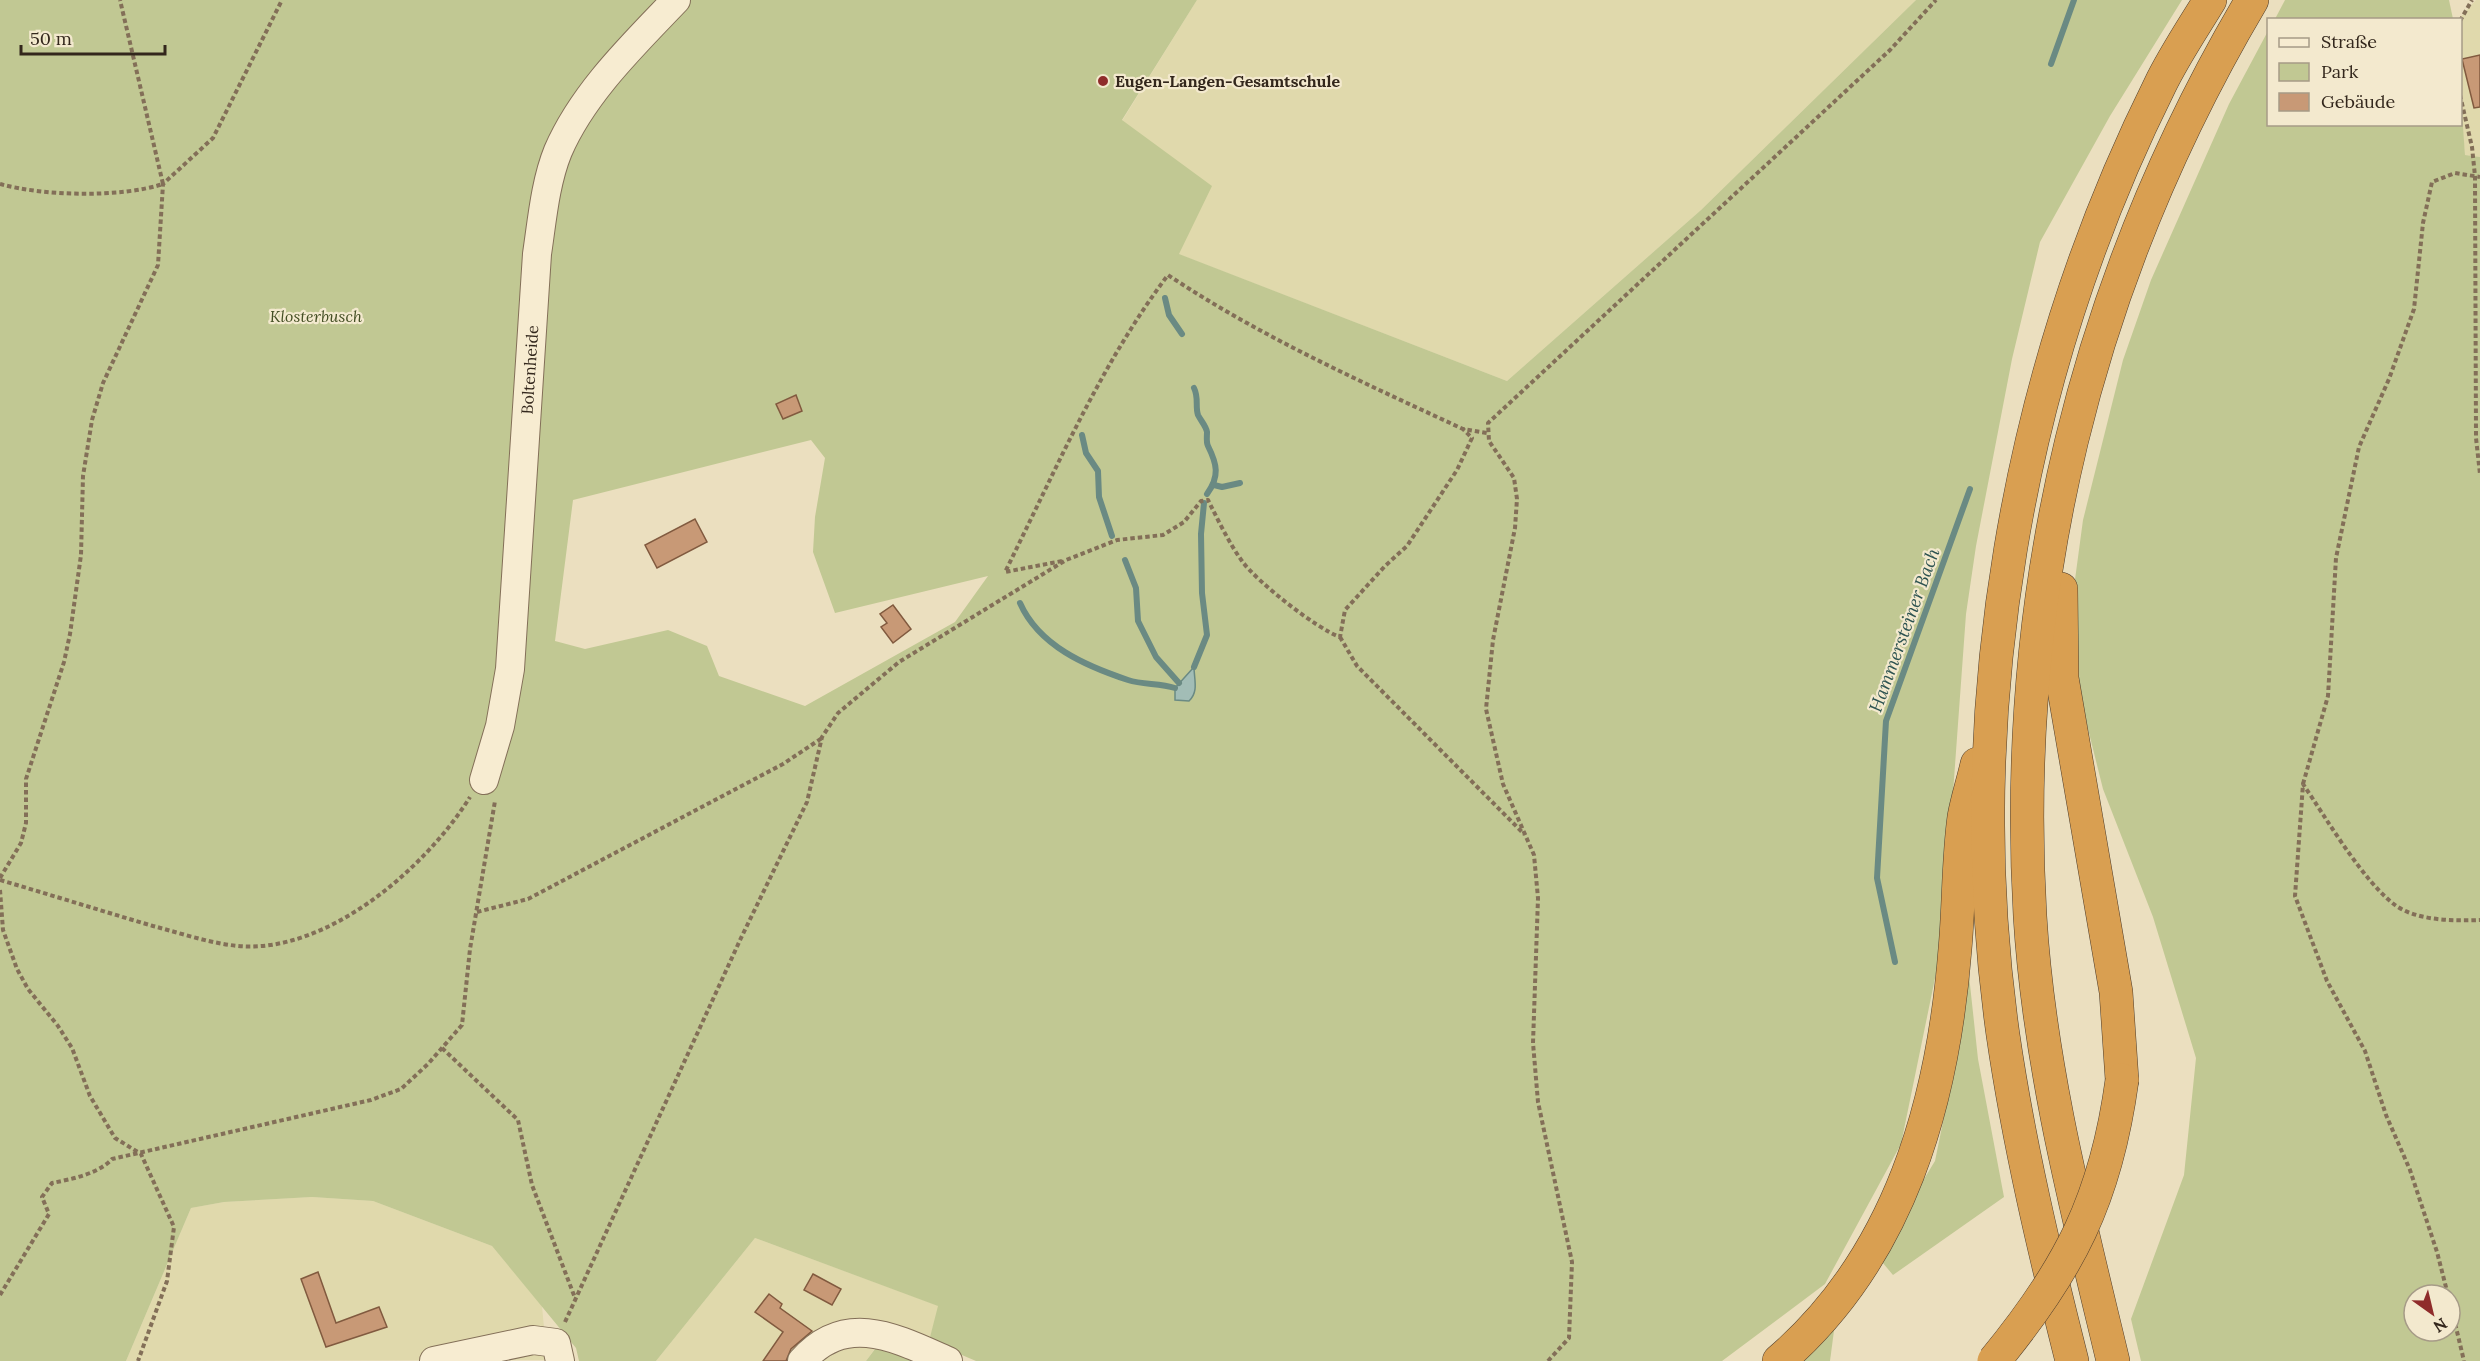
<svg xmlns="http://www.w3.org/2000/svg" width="2480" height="1361" viewBox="0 0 2480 1361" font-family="Lora,serif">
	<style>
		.farmland { fill: #e0d9ac }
		.green { fill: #c1c893; fill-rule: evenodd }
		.water { fill: #a2bdb6; stroke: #6a8a83; stroke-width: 1.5 }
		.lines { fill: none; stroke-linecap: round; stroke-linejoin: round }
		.stream { stroke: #6a8a83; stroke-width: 6 }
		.building { fill: #c89976; stroke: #815a3f; stroke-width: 1.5 }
		.minor-casing { stroke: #836f58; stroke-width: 30 }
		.highway-casing { stroke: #503e2c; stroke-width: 34 }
		.path { stroke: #836f58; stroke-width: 4; stroke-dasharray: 4.5 3; stroke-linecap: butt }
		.minor { stroke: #f7ecd1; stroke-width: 28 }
		.highway { stroke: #d99f51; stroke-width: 33 }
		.highway-bridge-casing { stroke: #503e2c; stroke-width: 34; stroke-linecap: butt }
		.highway-bridge { stroke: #d99f51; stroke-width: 33 }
		.poi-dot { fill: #8f2c2b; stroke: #f3e9ce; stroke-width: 2 }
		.labels { text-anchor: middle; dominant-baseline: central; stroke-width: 4.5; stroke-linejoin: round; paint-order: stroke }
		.poi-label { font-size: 16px; font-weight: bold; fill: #33271c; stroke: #f3e9ce; text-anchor: start }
		.park-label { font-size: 16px; font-style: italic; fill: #434e23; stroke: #f3e9ce }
		.street-label { font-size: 16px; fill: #33271c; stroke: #f3e9ce }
		.water-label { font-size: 18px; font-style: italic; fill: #2c5250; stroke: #f3e9ce }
	</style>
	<rect width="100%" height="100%" fill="#ebdfbf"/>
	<g class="farmland">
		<path d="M1197 0H1916L1701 210 1507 381 1178 254 1122 121Z"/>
		<path d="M2476 0H2480V157L2465 155 2460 99V20H2458Z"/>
		<path d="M312 1197 373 1201 492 1246 542 1306 547 1360 126 1361 191 1208 224 1202Z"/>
		<path d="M755 1238 939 1306 929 1341 878 1344 866 1361H656Z"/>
	</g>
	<g class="green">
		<path d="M0 0H1197L1122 120 1212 186 1179 254 1507 381 1701 210 1916 0H2182L2110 116 2040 242 2012 359 1976 546 1966 614 1942 944 1901 1144 1825 1284 1722 1361H976L929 1341 938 1306 755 1238 656 1361H579L576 1348 492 1246 373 1201 312 1197 224 1202 191 1208 126 1361H0ZM811 440 825 458 815 517 813 552 835 613 988 576 955 622 805 706 719 676 707 646 668 630 585 649 555 641 573 500Z"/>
		<path d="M2285 0H2449L2453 19H2275Z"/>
		<path d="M2268 31V124H2460L2461 99 2465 155 2480 157V1361H2141L2131 1319 2184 1175 2196 1058 2153 917 2103 789 2080 697 2071 641 2074 587 2083 520 2123 360 2151 280 2229 104ZM2414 1295H2450V1331H2414Z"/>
		<path d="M1967 957 1978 1059 2004 1197 1893 1275 1877 1256 1935 1161 1955 1063Z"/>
		<path d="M1835 1323 1830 1361H1797Z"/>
		<path d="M878 1345 925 1361H866Z"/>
	</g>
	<path class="water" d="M1194 667C1194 679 1199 692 1189 701L1175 700V688Z"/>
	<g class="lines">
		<g class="stream">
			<path d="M2051 64 2074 0"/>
			<path d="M1165 298 1169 315 1182 334"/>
			<path d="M1194 388C1199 398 1195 406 1198 415 1201 421 1206 426 1207 432 1207 437 1206 442 1208 446 1217 464 1220 476 1207 494"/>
			<path d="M1082 435 1086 453 1098 471 1099 497 1112 536"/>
			<path d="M1214 485 1222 487 1240 483"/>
			<path d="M1125 560 1136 588 1138 621 1156 657 1179 683"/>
			<path d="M1020 603C1039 646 1086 666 1128 680 1143 685 1159 683 1175 688"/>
			<path d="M1194 667 1207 635 1202 593 1201 534 1204 503"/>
			<path d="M1895 962 1877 878 1886 721 1970 489"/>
		</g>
	</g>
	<g class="building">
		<path d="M2480 55V107L2474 108 2462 59Z"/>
		<path d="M796 395 802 411 783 419 776 404Z"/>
		<path d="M695 519 707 542 657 568 645 545Z"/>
		<path d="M893 605 911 629 893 643 881 627 887 623 880 614Z"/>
		<path d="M318 1272 336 1323 379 1307 387 1327 326 1347 301 1279Z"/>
		<path d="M813 1274 841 1289 832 1305 804 1290Z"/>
		<path d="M769 1294 782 1304 780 1308 812 1331 791 1349 786 1361H763L783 1332 755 1312Z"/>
	</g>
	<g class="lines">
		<defs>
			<g id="minor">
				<path id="s1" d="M484 780 500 726 510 669 537 254C542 221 545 183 558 151 583 93 633 45 676 0"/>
				<path d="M434 1361 533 1340 556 1343 560 1361"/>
				<path d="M802 1361C846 1311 896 1338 948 1361"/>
			</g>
			<g id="highway">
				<path d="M2061 589 2062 678 2116 992 2122 1080"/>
				<path d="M1779 1361C1900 1257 1943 1103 1955 949 1959 906 1958 860 1964 817 1967 800 1973 782 1977 764"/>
				<path d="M2072 1361C2045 1254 2019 1145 2003 1035 1958 716 2016 374 2160 85 2174 56 2193 28 2210 0"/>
				<path d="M2113 1361C2078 1215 2039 1066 2030 916 2011 590 2086 280 2252 0"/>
			</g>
		</defs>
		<use href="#minor" class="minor-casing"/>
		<use href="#highway" class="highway-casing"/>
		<g class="path">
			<path d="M2460 21 2472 0"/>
			<path d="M2460 95 2472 147 2475 176 2476 438 2480 474"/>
			<path d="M0 184C44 196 120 198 163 184L120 0"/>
			<path d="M1062 561 1005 572C1055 472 1100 365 1168 275 1261 337 1362 382 1463 429L1487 433"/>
			<path d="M1340 637 1357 666 1524 834"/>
			<path d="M2303 784 2328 696 2336 558 2359 447 2389 379 2414 309 2423 223 2432 182 2455 173 2480 177"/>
			<path d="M0 878 21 843 26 823V779L64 662 70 634 81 555 83 476 92 420 103 383 158 265 163 184 213 138 282 0"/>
			<path d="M0 880C51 895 102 911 153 926 180 933 209 943 238 946 327 954 426 868 470 797"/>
			<path d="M0 890 3 930 17 969 28 989 58 1026 72 1048 90 1096 115 1138 141 1154 174 1227 167 1281 138 1361"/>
			<path d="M477 912 528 899 783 764 822 738"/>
			<path d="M442 1048 518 1120 532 1185 575 1298"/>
			<path d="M0 1295 49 1214 42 1197 52 1183C72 1179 98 1174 112 1159L371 1100 401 1089 428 1064 462 1025 470 949 495 801"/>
			<path d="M2448 1295 2437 1252 2410 1170 2386 1115 2365 1051 2327 981 2295 896 2303 784C2326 818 2363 881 2395 905 2417 921 2454 921 2480 920"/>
			<path d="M2450 1302 2464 1361"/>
			<path d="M565 1322 741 938 807 802 822 737 838 713 899 662 1066 560 1117 540 1163 535 1184 522 1201 501 1208 500C1218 520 1229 543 1242 561 1257 582 1317 629 1340 637L1345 610 1385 566 1407 546 1457 470 1472 438 1463 429"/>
			<path d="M1548 1361 1569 1338 1572 1262 1538 1102 1533 1043 1538 898 1534 855 1503 784 1486 709 1493 640 1515 528 1517 499 1514 478 1489 441 1488 423 1890 50 1936 0"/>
		</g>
		<use href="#minor" class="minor"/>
		<use href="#highway" class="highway"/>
		<defs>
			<path id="highway-bridge" d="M1994 1361C2069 1270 2106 1199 2122 1080"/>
		</defs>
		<use href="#highway-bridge" class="highway-bridge-casing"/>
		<use href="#highway-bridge" class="highway-bridge"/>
	</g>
	<circle class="poi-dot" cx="1103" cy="81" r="6"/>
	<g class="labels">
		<g class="poi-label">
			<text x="1115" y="81">Eugen-Langen-Gesamtschule</text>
		</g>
		<g class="park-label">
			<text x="316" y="316">Klosterbusch</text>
		</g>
		<g class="street-label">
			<text stroke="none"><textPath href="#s1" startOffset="414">Boltenheide</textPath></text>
		</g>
		<g class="water-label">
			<text transform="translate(1904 630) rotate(-70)">Hammersteiner Bach</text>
		</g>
	</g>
	<rect x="2267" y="18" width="195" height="108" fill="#f3e9ce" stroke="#a69b87" stroke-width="1.5"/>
	<rect x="2279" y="38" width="30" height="9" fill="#f7ecd1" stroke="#a69b87" stroke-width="1.5"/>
	<text x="2321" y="48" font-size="18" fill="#33271c">Straße</text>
	<rect x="2279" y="63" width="30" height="18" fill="#c1c893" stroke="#a69b87" stroke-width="1.5"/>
	<text x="2321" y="78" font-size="18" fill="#33271c">Park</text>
	<rect x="2279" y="93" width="30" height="18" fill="#c89976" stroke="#a69b87" stroke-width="1.5"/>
	<text x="2321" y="108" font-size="18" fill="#33271c">Gebäude</text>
	<g transform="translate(2432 1313) rotate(146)"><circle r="28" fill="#f3e9ce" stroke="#a69b87" stroke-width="1.5"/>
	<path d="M0-4.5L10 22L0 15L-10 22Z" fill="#8f2c2b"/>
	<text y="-9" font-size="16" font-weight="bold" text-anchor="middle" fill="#33271c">N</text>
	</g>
	<path d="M21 45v9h144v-9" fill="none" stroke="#33271c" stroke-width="3"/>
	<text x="30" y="45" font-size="18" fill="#33271c" stroke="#f3e9ce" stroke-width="4.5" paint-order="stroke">50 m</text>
</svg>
